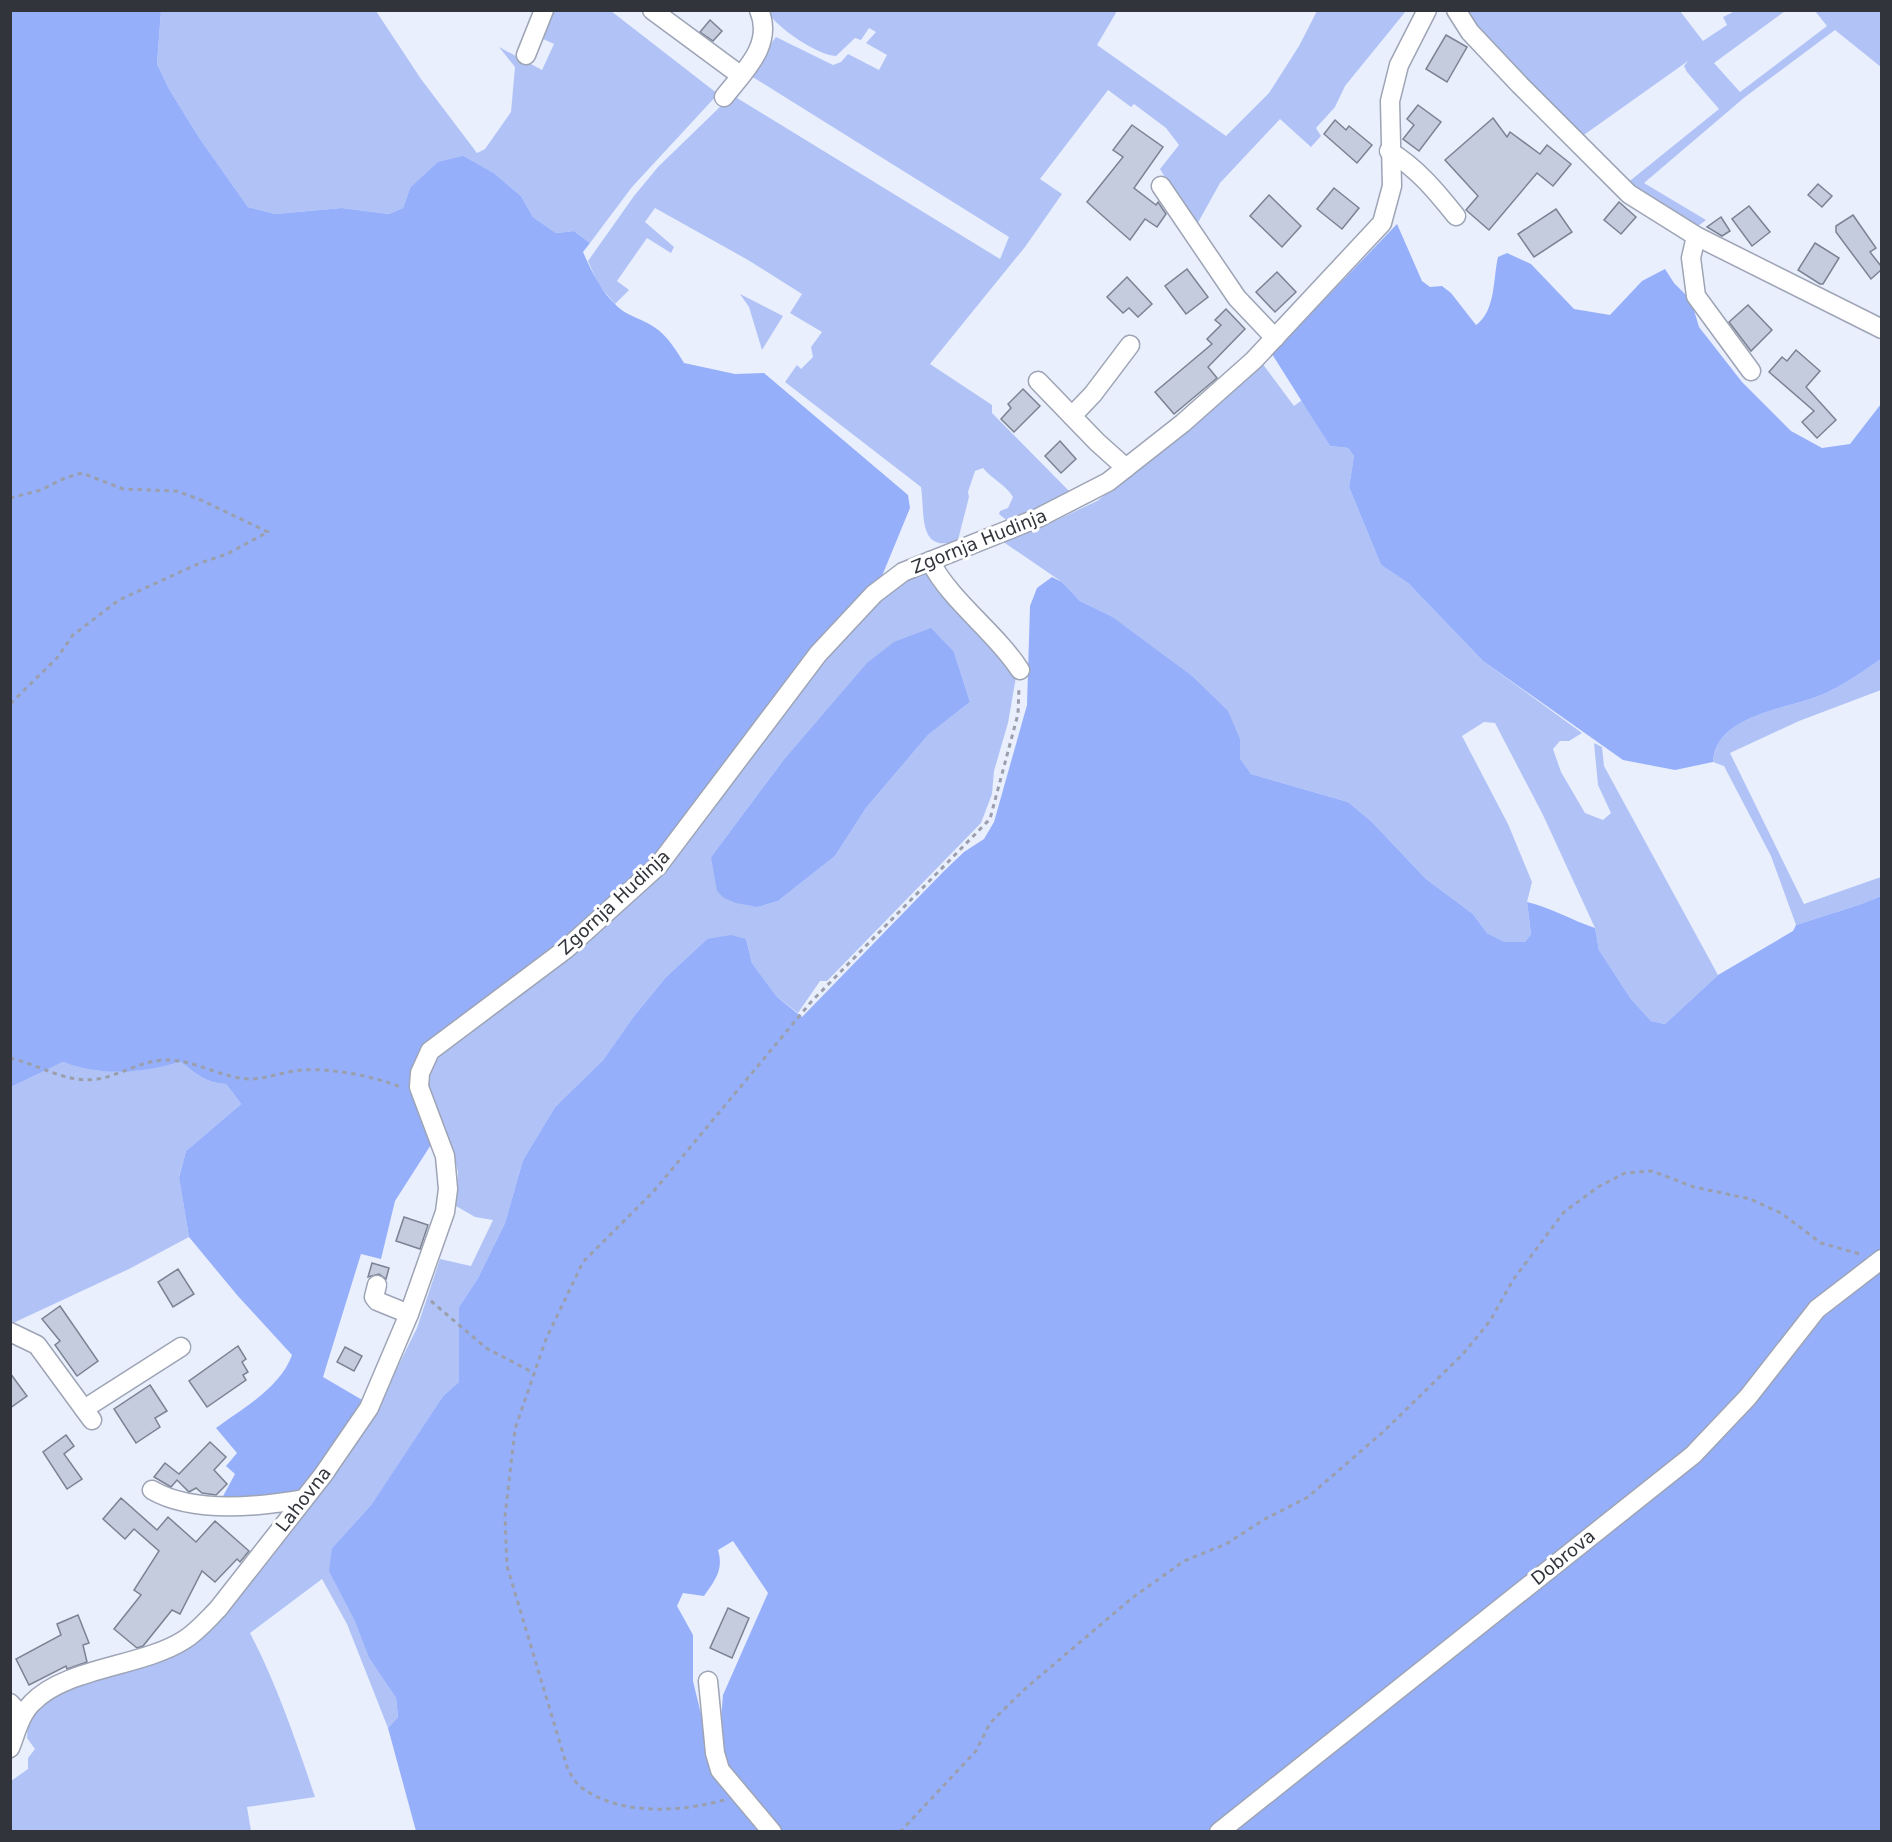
<svg xmlns="http://www.w3.org/2000/svg" width="1892" height="1842" viewBox="0 0 1892 1842" font-family="'DejaVu Sans',sans-serif">
	<style>
		.green { fill: #b1c3f6; fill-rule: evenodd }
		.forest { fill: #95affb }
		.water { fill: #94aef9 }
		.building { fill: #c5ccde; stroke: #7b8292; stroke-width: 1.5 }
		.lines { fill: none; stroke-linecap: round; stroke-linejoin: round }
		.minor-casing { stroke: #9da4b5; stroke-width: 21 }
		.path { stroke: #9b9fab; stroke-width: 3; stroke-dasharray: 4.5 4.5; stroke-linecap: butt }
		.minor { stroke: #fff; stroke-width: 18 }
		.labels { text-anchor: middle; dominant-baseline: central; stroke-width: 6; stroke-linejoin: round; paint-order: stroke }
		.street-label { font-size: 18px; fill: #31343b; stroke: #fff }
	</style>
	<rect width="100%" height="100%" fill="#eaeffe"/>
	<g class="green">
		<path d="M161 11H376L421 79 477 153 485 149 511 112 515 67 499 47 542 70 554 44 539 37 549 11H611L718 94 632 187 590 243 574 231 556 233 533 217 521 196 495 174 410 188 403 208 389 214 342 208 275 214 248 207 200 139 169 89 157 64Z"/>
		<path d="M767 11H1117L1097 45 1226 136 1269 93 1299 46 1317 11H1406L1345 86 1335 107 1316 128 1321 136 1311 147 1280 119 1220 183 1195 228 1160 169 1179 145 1166 128 1134 104 1131 107 1108 90 1040 179 1062 194 1025 247 930 364 992 405V413L1069 491 1010 523 999 514 1000 511 1008 508 1013 497C1006 485 992 479 983 468L975 471 968 492 969 497 958 540C917 556 925 511 921 487L785 382 797 365 801 369 813 357 811 347 822 332 790 313 802 294 748 260 655 208 645 222 674 247 671 253 647 238 617 281 629 290 615 304 598 284 588 261 634 196 658 167 725 102 776 37 833 65 841 62 848 54 879 70 887 55 866 43 876 32 869 28 861 40 855 38 836 56C817 55 777 28 767 11ZM751 76 1009 237 1000 259 737 98Z"/>
		<path d="M1465 11H1680L1703 41 1727 25 1723 17 1735 11H1785L1714 63 1740 92 1827 26 1815 11H1881V67L1835 30 1745 97 1644 183 1706 220 1693 230 1626 184 1719 109 1687 72 1684 66 1688 61 1581 137 1477 30Z"/>
		<path d="M740 294 783 316 762 350 749 307Z"/>
		<path d="M1262 363 1294 406 1302 400 1330 446 1348 448 1354 456 1349 487 1381 565 1408 583 1483 661 1582 733 1569 741H1560L1553 749 1561 772 1585 813 1603 820 1611 813 1598 785 1594 743 1602 747 1604 766 1718 975 1665 1024 1651 1021 1631 999 1599 950 1595 928 1543 815 1495 723 1484 722 1462 736 1508 824 1532 882 1527 902 1531 934 1525 942H1505L1487 933 1473 914 1426 879 1372 822 1348 802 1251 774 1240 758V739L1111 616 1080 601 1062 582 1002 541 1044 526 1097 501 1143 466 1232 393Z"/>
		<path d="M928 573 1016 677 1008 723 994 771 992 794 981 823 827 981H820L798 1013 777 997 752 963 746 939H707L666 977 634 1016 603 1060 555 1107 523 1160 505 1223 478 1278 459 1307V1382L443 1396 371 1505 332 1548 369 1658 396 1698 398 1717 388 1728 347 1624 322 1579 250 1633C277 1685 296 1741 315 1797L247 1807 251 1831 11 1832V1781L28 1769V1758L35 1749 27 1738 28 1720 41 1704 56 1693 177 1651 374 1414 417 1328 440 1259 471 1266 493 1220 475 1217 456 1206 458 1172 451 1146 427 1086 429 1069 437 1052 587 941 845 631 906 579ZM954 652 970 702 928 735 866 808 835 856 778 901 758 907 711 857 782 762Z"/>
		<path d="M1881 659V690L1799 721 1730 753 1804 904 1881 877V896C1854 908 1825 915 1796 925L1771 856 1724 766 1713 762C1715 715 1788 709 1821 695 1843 686 1862 672 1881 659Z"/>
		<path d="M63 1062C103 1077 141 1072 181 1062 194 1073 208 1084 226 1084L241 1104 186 1151 179 1176 189 1237 129 1269 11 1324V1087Z"/>
	</g>
	<g class="forest">
		<path d="M11 11H161L157 64 169 89 200 139 248 207 275 214 342 208 389 214 403 208 410 188 438 162 463 156 495 174 521 196 533 217 556 233 574 231 590 243 583 252C592 272 601 292 618 307 629 317 643 319 654 327 667 335 676 350 684 363L735 374 764 373 908 495 910 508 882 576 843 614 654 857 579 932 438 1033C402 1074 412 1097 434 1140L395 1201 381 1259 361 1254 323 1377 364 1401C354 1417 312 1484 299 1491 274 1504 248 1502 221 1500L235 1474 226 1466 237 1453 216 1428C242 1409 281 1387 292 1355L237 1295 189 1237 179 1177 186 1151 241 1104 226 1084C208 1084 194 1073 181 1062 140 1073 104 1077 63 1062L11 1087Z"/>
		<path d="M1397 224 1422 281 1430 287 1442 286 1451 293 1476 325C1496 311 1493 278 1498 257L1507 253 1531 264 1574 309 1610 315 1642 281 1665 269 1674 283 1691 300 1699 327 1742 382 1791 431 1822 448 1850 444 1881 404V659C1862 672 1843 686 1821 695 1788 709 1715 715 1713 762L1675 770 1623 760 1483 661 1408 583 1381 565 1349 487 1354 456 1348 448 1330 446 1272 354Z"/>
		<path d="M1052 577 1062 582 1080 601 1111 616 1192 676 1228 711 1240 739V758L1251 774 1348 802 1372 822 1426 879 1473 914 1487 933 1505 942H1525L1531 934 1527 902C1552 908 1571 920 1595 928L1599 950 1631 999 1651 1021 1665 1024 1718 975 1793 931 1796 925C1825 915 1854 908 1881 896V1831H779L726 1773 719 1744 723 1695 768 1593 733 1541 718 1550C724 1570 715 1580 704 1596L683 1593 677 1606 693 1635V1681L714 1768 725 1786 766 1831H416L388 1728 398 1717 396 1698 369 1658 355 1621 329 1571 332 1548 371 1505 443 1396 459 1382V1307L478 1278 505 1223 523 1160 555 1107 603 1060 634 1016 666 977 707 939 731 935 746 939 752 963 777 997 802 1017 944 871 964 852 984 839 994 822 1027 705 1030 606 1037 588Z"/>
	</g>
	<path class="water" d="M931 628 954 652 970 702 928 735 866 808 835 856 778 901 758 907 736 903 724 898 717 891 711 857 782 762 867 663 894 642Z"/>
	<g class="building">
		<path d="M710 20 722 31 713 41 700 32Z"/>
		<path d="M1446 35 1467 47 1447 82 1426 69Z"/>
		<path d="M1418 105 1441 122 1419 151 1403 139 1414 125 1407 119Z"/>
		<path d="M1493 118 1507 137 1510 132 1540 154 1547 145 1571 164 1553 186 1537 173 1489 230 1466 210 1478 196 1445 160Z"/>
		<path d="M1335 120 1346 130 1349 126 1372 145 1357 163 1324 134Z"/>
		<path d="M1132 125 1163 147 1134 188 1156 205 1158 202 1166 214 1157 227 1145 219 1130 240 1087 202 1123 157 1113 150Z"/>
		<path d="M1818 184 1832 196 1822 207 1808 195Z"/>
		<path d="M1334 188 1359 208 1342 229 1317 209Z"/>
		<path d="M1269 195 1301 226 1282 247 1250 216Z"/>
		<path d="M1619 202 1636 217 1621 234 1604 220Z"/>
		<path d="M1749 206 1770 232 1752 246 1732 219Z"/>
		<path d="M1556 209 1572 232 1534 257 1518 234Z"/>
		<path d="M1853 215 1876 248 1870 252 1881 266V270L1871 279 1836 232V226Z"/>
		<path d="M1721 217 1730 231 1722 236 1707 227Z"/>
		<path d="M1815 243 1839 258 1823 284H1820L1798 270Z"/>
		<path d="M1187 269 1208 297 1186 314 1165 286Z"/>
		<path d="M1277 272 1296 292 1275 312 1256 292Z"/>
		<path d="M1127 277 1152 304 1138 317 1129 308 1123 313 1107 297Z"/>
		<path d="M1748 305 1772 330 1751 351 1729 322Z"/>
		<path d="M1226 309 1245 329 1208 367 1217 378 1174 414 1155 392 1212 344 1207 339 1221 325 1215 320Z"/>
		<path d="M1796 350 1820 371 1806 387 1836 420 1817 438 1802 422 1814 411 1769 372 1782 357 1787 361Z"/>
		<path d="M1023 389 1040 406 1014 432 1001 419 1011 408 1008 404Z"/>
		<path d="M1060 441 1076 459 1061 473 1045 456Z"/>
		<path d="M404 1217 428 1225 420 1249 396 1241Z"/>
		<path d="M372 1263 389 1268 386 1279 379 1274 368 1277Z"/>
		<path d="M178 1269 194 1294 173 1307 158 1282Z"/>
		<path d="M60 1306 98 1361 77 1376 55 1345 60 1341 42 1319Z"/>
		<path d="M238 1346 246 1359 242 1362 248 1372 243 1375 246 1380 207 1407 189 1381Z"/>
		<path d="M345 1347 362 1356 354 1371 337 1362Z"/>
		<path d="M10 1373 27 1396 10 1408Z"/>
		<path d="M150 1385 167 1411 155 1418 160 1427 136 1443 114 1409Z"/>
		<path d="M66 1435 74 1446 64 1454 82 1479 67 1489 43 1452Z"/>
		<path d="M210 1442 226 1457 214 1470 227 1484 216 1495 202 1493 196 1488 189 1492 177 1480 171 1487 154 1477 165 1463 179 1474Z"/>
		<path d="M121 1498 157 1530 168 1517 196 1542 215 1521 249 1551 240 1562 237 1559 215 1582 202 1571 180 1614 172 1610 143 1646 137 1648 114 1629 141 1595 134 1590 159 1551 134 1529 125 1539 103 1519Z"/>
		<path d="M728 1608 749 1618 732 1658 710 1648Z"/>
		<path d="M78 1615 89 1643 83 1645 87 1662 67 1669 66 1666 29 1685 16 1659 61 1635 57 1624Z"/>
	</g>
	<g class="lines">
		<defs>
			<g id="minor">
				<path d="M652 10 740 75"/>
				<path d="M1456 10 1470 32 1520 85 1629 194 1696 236 1882 329"/>
				<path d="M526 55 544 10"/>
				<path d="M724 97C744 71 774 45 759 10"/>
				<path d="M1389 151C1417 168 1436 191 1456 216"/>
				<path d="M1161 186 1237 298 1275 338"/>
				<path d="M1696 236 1691 258 1696 296 1751 371"/>
				<path d="M1038 381 1097 442 1126 468"/>
				<path d="M1072 416 1093 394 1130 345"/>
				<path d="M930 561C952 603 995 631 1020 670"/>
				<path d="M377 1285 374 1297 377 1301 409 1314"/>
				<path d="M10 1332 37 1345 92 1420"/>
				<path d="M84 1409 181 1347"/>
				<path d="M152 1490C193 1514 258 1507 304 1499"/>
				<path d="M708 1681 715 1753 720 1770 772 1832"/>
				<path d="M10 1703 22 1716"/>
				<path d="M10 1748C16 1733 20 1715 32 1703 66 1667 142 1667 184 1640 197 1632 207 1620 218 1609L323 1475 369 1408 409 1314 445 1212 448 1189 445 1156 419 1087 420 1073 430 1051 566 949 658 866 818 654 874 594 903 572 1038 518 1108 482 1183 423 1254 360 1382 223 1392 186 1390 101 1399 65 1427 10"/>
				<path d="M1219 1832 1693 1455 1748 1397 1817 1309 1882 1259"/>
			</g>
		</defs>
		<use href="#minor" class="minor-casing"/>
		<g class="path">
			<path d="M10 498 41 490 65 478 82 473 123 489 176 491 201 500 268 532 227 554 200 563 119 600 73 635 57 658 10 704"/>
			<path d="M10 1058C40 1065 67 1084 98 1079 121 1075 140 1061 164 1060 196 1059 221 1079 252 1079 270 1078 285 1071 302 1070 333 1068 372 1076 401 1087"/>
			<path d="M431 1301 486 1348 534 1373"/>
			<path d="M724 1800C681 1812 621 1816 582 1788 576 1784 572 1776 568 1770L507 1566 505 1516 515 1429 546 1339 583 1262 653 1192 811 1002 990 819 1018 714 1019 687"/>
			<path d="M900 1832 976 1751 990 1723 1026 1688 1132 1598 1184 1561 1226 1544 1265 1519 1308 1497 1383 1432 1463 1354 1490 1321 1513 1280 1564 1212 1598 1187 1625 1173 1652 1171 1694 1187 1750 1199 1781 1213 1821 1243 1860 1254"/>
		</g>
		<use href="#minor" class="minor"/>
	</g>
	<g class="labels">
		<g class="street-label">
			<text transform="translate(979 541) rotate(-22)">Zgornja Hudinja</text>
			<text transform="translate(614 902) rotate(-43)">Zgornja Hudinja</text>
			<text transform="translate(303 1499) rotate(-52)">Lahovna</text>
			<text transform="translate(1563 1557) rotate(-39)">Dobrova</text>
		</g>
	</g>
	<rect width="1892" height="1842" fill="none" stroke="#31343b" stroke-width="24"/>
</svg>
